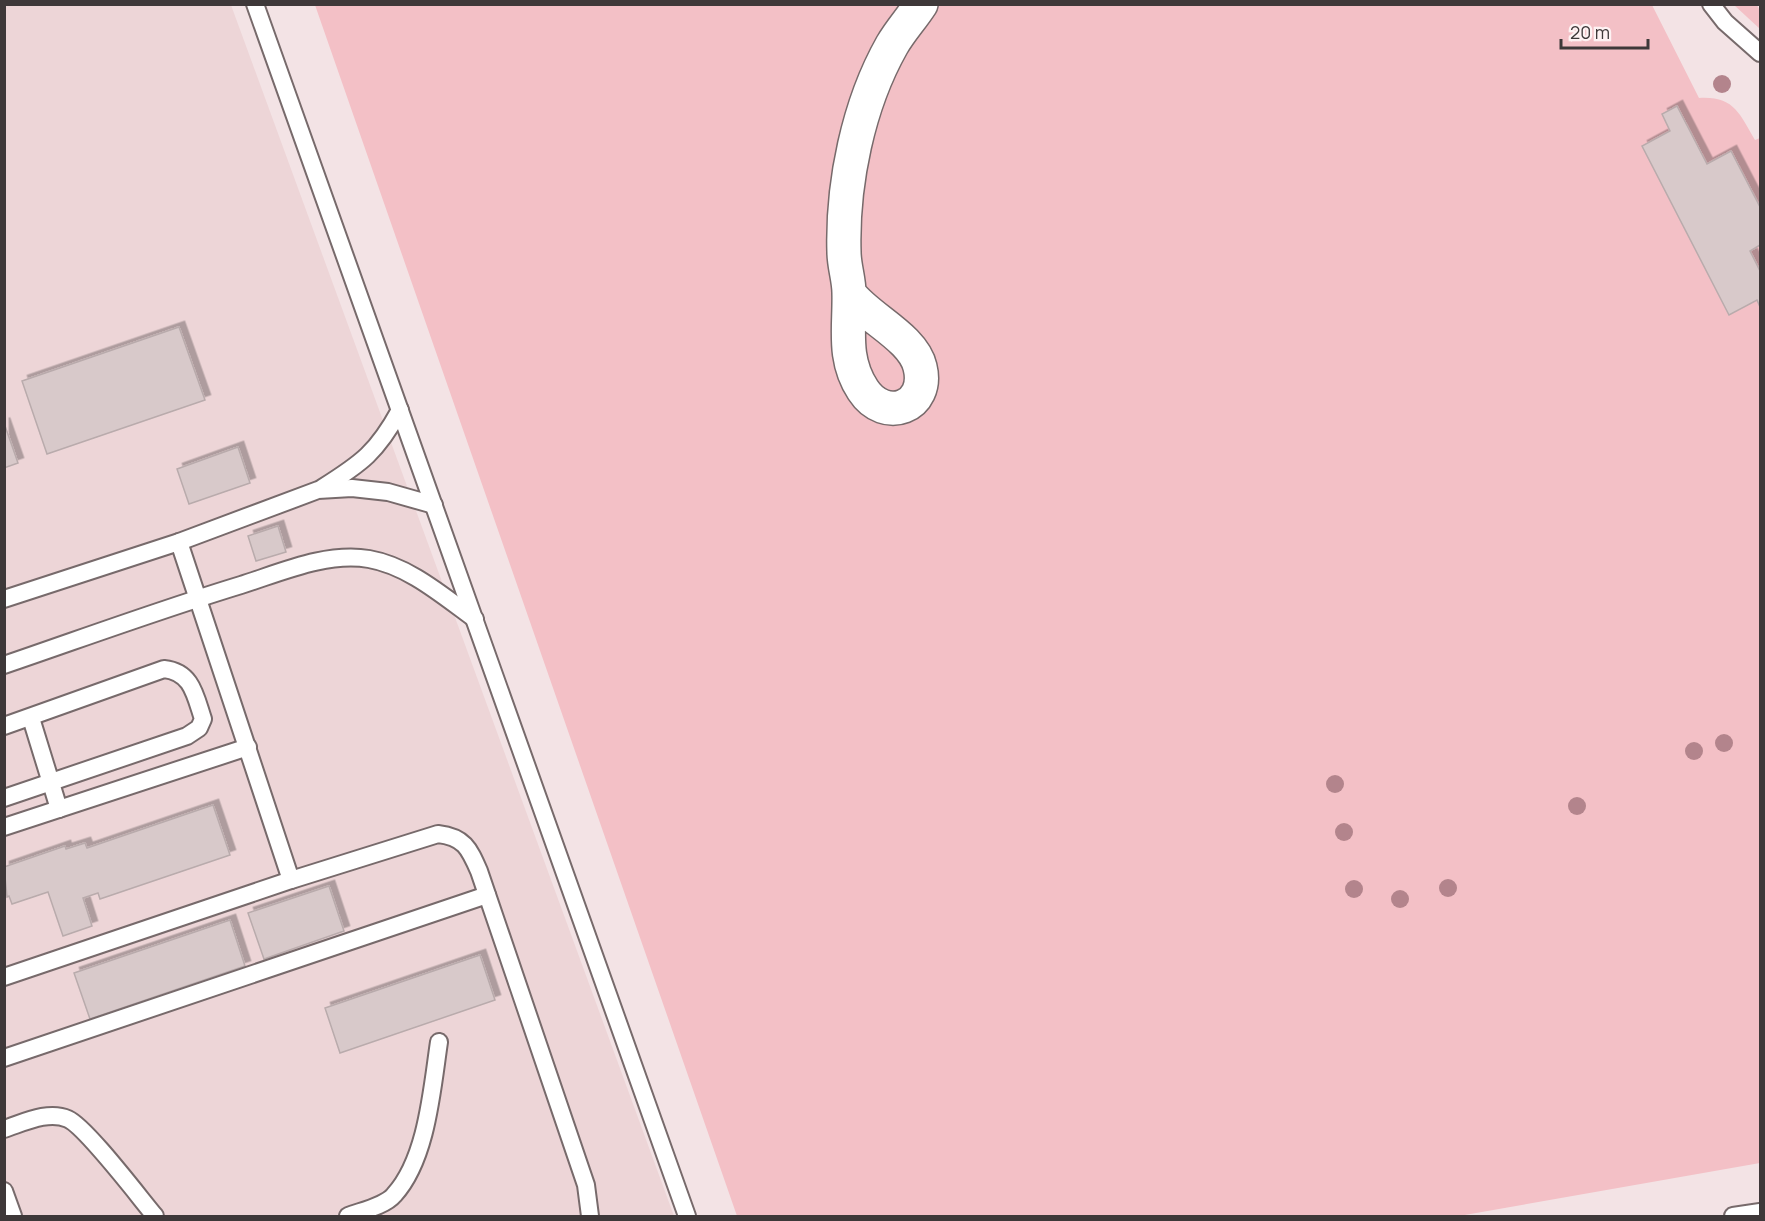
<svg xmlns="http://www.w3.org/2000/svg" width="1765" height="1221" viewBox="0 0 1765 1221" font-family="Manrope,sans-serif">
	<style>
		.built { fill: #edd5d7 }
		.green { fill: #f3c0c6 }
		.building { fill: #d8c9ca; stroke: #b9abac; stroke-width: 1.5; filter: url(#shadow) }
		.lines { fill: none; stroke-linecap: round; stroke-linejoin: round }
		.lane-casing { stroke: #776a6b; stroke-width: 20 }
		.street-casing { stroke: #776a6b; stroke-width: 36 }
		.lane { stroke: #fff; stroke-width: 16 }
		.street { stroke: #fff; stroke-width: 33 }
		.tree { fill: #b3848c }
	</style>
	<defs>
		<filter id="shadow"><feDropShadow dx="5.5" dy="-5.5" stdDeviation="0" flood-color="#0004"/></filter>
	</defs>
	<rect width="100%" height="100%" fill="#f3e3e5"/>
	<path class="built" d="M5 5H231L674 1216H5Z"/>
	<g class="green">
		<path d="M315 5H1652L1699 98C1734 96 1739 113 1755 140L1760 138V1163L1459 1216H737Z"/>
		<path d="M1734 5H1757L1760 11V29Z"/>
	</g>
	<g class="building">
		<path d="M1677 106 1707 164 1731 151 1760 207V245L1750 251 1760 271V307L1757 300 1729 315 1642 146 1670 131 1662 114Z"/>
		<path d="M179 327 205 400 47 454 22 381Z"/>
		<path d="M4 423 18 463 4 468Z"/>
		<path d="M238 447 250 483 189 504 177 469Z"/>
		<path d="M278 526 286 552 256 561 248 536Z"/>
		<path d="M213 805 230 855 100 899 98 893 83 898 92 926 63 936 48 892 12 904 9 896 7 897 4 867 65 846 66 849 85 843 87 848Z"/>
		<path d="M329 886 344 931 264 959 248 913Z"/>
		<path d="M230 920 245 966 90 1019 74 973Z"/>
		<path d="M480 955 495 1000 340 1053 325 1008Z"/>
	</g>
	<g class="lines">
		<defs>
			<g id="lane">
				<path d="M255 4 687 1216"/>
				<path d="M1711 4 1725 22 1760 53"/>
				<path d="M322 488C362 463 377 452 400 410"/>
				<path d="M179 542 291 880"/>
				<path d="M4 599 179 542 318 490 352 488 388 492 434 505"/>
				<path d="M4 665C83 638 162 609 241 585 282 572 326 552 369 559 409 566 443 596 475 619"/>
				<path d="M31 718 59 809"/>
				<path d="M4 726 164 669C192 672 195 695 203 719L199 728 187 736 4 798"/>
				<path d="M4 827 248 747"/>
				<path d="M4 977 291 880 438 834C464 837 469 848 479 871L586 1185 590 1216"/>
				<path d="M4 1058 487 895"/>
				<path d="M4 1129C23 1123 48 1110 68 1119 86 1127 139 1197 155 1216"/>
				<path d="M4 1191 13 1216"/>
				<path d="M348 1216C361 1211 385 1206 394 1195 427 1159 432 1089 439 1042"/>
				<path d="M1733 1216 1760 1212"/>
			</g>
			<path id="street" d="M849 293C867 318 913 337 920 367 930 407 885 424 863 390 842 358 850 327 849 293 849 279 844 266 844 252 842 184 858 105 892 45 900 31 912 18 921 4"/>
		</defs>
		<use href="#lane" class="lane-casing"/>
		<use href="#street" class="street-casing"/>
		<use href="#lane" class="lane"/>
		<use href="#street" class="street"/>
	</g>
	<g class="tree">
		<circle cx="1722" cy="84" r="9"/>
		<circle cx="1724" cy="743" r="9"/>
		<circle cx="1694" cy="751" r="9"/>
		<circle cx="1335" cy="784" r="9"/>
		<circle cx="1577" cy="806" r="9"/>
		<circle cx="1344" cy="832" r="9"/>
		<circle cx="1448" cy="888" r="9"/>
		<circle cx="1354" cy="889" r="9"/>
		<circle cx="1400" cy="899" r="9"/>
	</g>
	<rect width="1765" height="1221" fill="none" stroke="#3e3839" stroke-width="12"/>
	<path d="M1561 39v9h87v-9" fill="none" stroke="#3e3839" stroke-width="3"/>
	<text x="1570" y="39" font-size="18" fill="#3e3839" stroke="#fef2f3" stroke-width="4.5" paint-order="stroke">20 m</text>
</svg>
